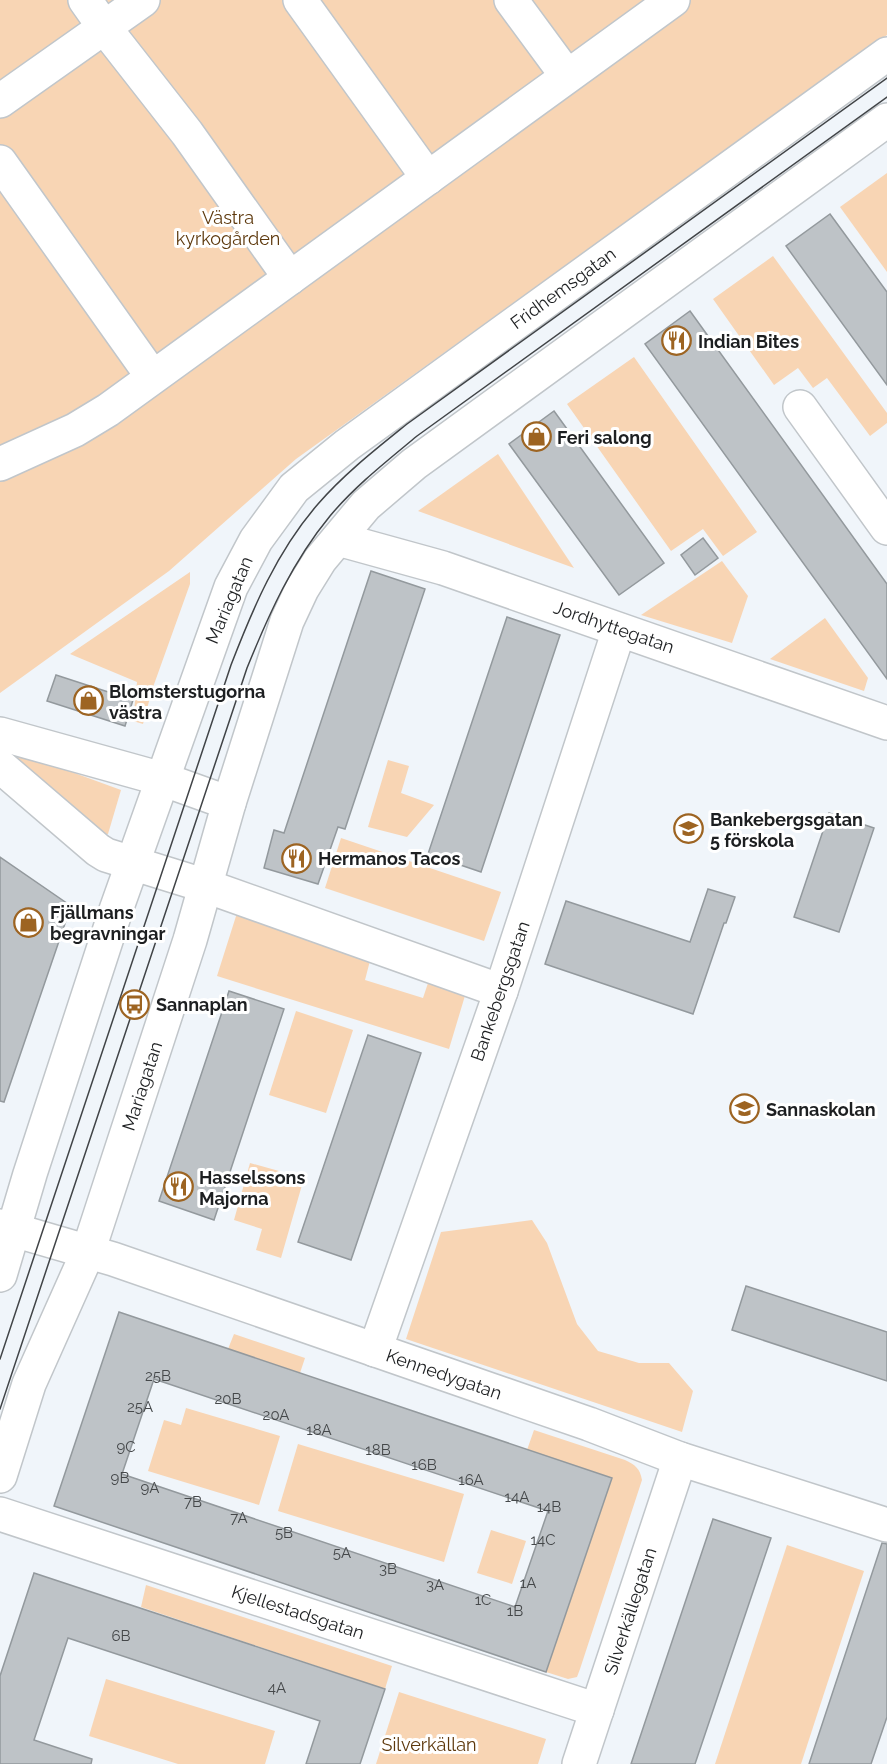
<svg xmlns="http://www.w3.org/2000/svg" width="887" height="1764" viewBox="0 0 887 1764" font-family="Raleway,sans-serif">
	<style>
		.green { fill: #f8d5b4 }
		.building { fill: #bec3c7; stroke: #93999d; stroke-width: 1.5; fill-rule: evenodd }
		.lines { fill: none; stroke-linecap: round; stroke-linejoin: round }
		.minor-casing { stroke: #c1c6ca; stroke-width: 36 }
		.minor { stroke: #fff; stroke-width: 33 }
		.tram { stroke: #414447; stroke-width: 1.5 }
		.labels { text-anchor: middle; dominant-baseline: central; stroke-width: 6; stroke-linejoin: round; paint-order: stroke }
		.number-label { font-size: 15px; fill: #45484a }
		.park-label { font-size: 18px; fill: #5d380c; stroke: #fff }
		.street-label { font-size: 18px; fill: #1d1f21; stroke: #fff }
		.poi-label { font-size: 18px; font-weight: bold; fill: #1d1f21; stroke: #fff; text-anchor: start }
	</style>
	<rect width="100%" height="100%" fill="#f0f5fa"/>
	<g class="green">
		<path d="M0 0H887V35L296 459 169 571 0 693Z"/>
		<path d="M887 173V272L840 207Z"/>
		<path d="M773 256 887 413V423L870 436 827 378 813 388 798 368 774 385 713 299Z"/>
		<path d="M634 357 757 532 723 556 703 529 671 551 567 404Z"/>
		<path d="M498 454 574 568 418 511Z"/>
		<path d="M722 561 748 596 732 643 641 615Z"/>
		<path d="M190 572V584L152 690 143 724 133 721 137 682 70 654Z"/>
		<path d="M825 618 868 678 864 691 770 659Z"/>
		<path d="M17 752 121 790 108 834H102L10 753Z"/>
		<path d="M388 760 409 766 401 793 434 805 407 837 368 827Z"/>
		<path d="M341 838 501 892 484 941 325 888Z"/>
		<path d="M237 913 372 953 365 980 423 998 431 974 467 989 449 1049 217 976Z"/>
		<path d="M296 1011 353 1030 326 1113 269 1095Z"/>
		<path d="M250 1163 304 1178 281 1258 256 1250 262 1229 234 1220Z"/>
		<path d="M532 1220 547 1243 577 1324 598 1351 639 1363H669L693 1391 682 1432 406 1339 441 1232Z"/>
		<path d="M234 1334 305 1358 300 1373 228 1349Z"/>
		<path d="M186 1408 280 1436 259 1505 148 1471 164 1420 181 1425Z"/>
		<path d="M534 1430 625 1460C635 1465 640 1468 642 1480L580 1669 577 1677 568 1679 546 1672 612 1478 527 1450Z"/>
		<path d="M298 1444 464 1494 444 1562 278 1511Z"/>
		<path d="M491 1530 526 1541 512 1584 477 1573Z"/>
		<path d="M787 1545 864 1571 801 1764H715Z"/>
		<path d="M146 1585 392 1666 385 1689 141 1607Z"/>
		<path d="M106 1679 275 1731 265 1764H178L89 1736Z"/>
		<path d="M399 1692 546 1739 538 1764H376Z"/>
	</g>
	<g class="building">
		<path d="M830 214 887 292V385L786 246Z"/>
		<path d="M690 311 887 584V679L645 344Z"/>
		<path d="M554 411 664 563 619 595 509 444Z"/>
		<path d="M703 538 718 558 695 575 681 555Z"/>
		<path d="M371 571 425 589 345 829 338 827 318 884 264 868 274 830 284 833Z"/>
		<path d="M507 617 560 635 481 872 428 854Z"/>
		<path d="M56 675 133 700 125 726 47 701Z"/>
		<path d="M829 813 874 828 839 932 794 917Z"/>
		<path d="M0 857 71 906 4 1102 0 1101Z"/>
		<path d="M708 889 735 897 726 923H724L693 1014 545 964 566 901 690 942Z"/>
		<path d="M229 991 284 1009 214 1220 159 1201Z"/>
		<path d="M368 1035 421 1053 351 1260 298 1242Z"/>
		<path d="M746 1286 887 1332V1381L732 1330Z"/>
		<path d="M119 1312 612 1478 546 1672 54 1506ZM154 1379 548 1511 515 1607 122 1474Z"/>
		<path d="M713 1519 771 1538 695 1764H631Z"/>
		<path d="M882 1543 887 1544V1717L871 1764H809Z"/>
		<path d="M34 1573 385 1689 360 1764H306L320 1721 68 1638 34 1740 92 1759 91 1764H0V1676Z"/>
	</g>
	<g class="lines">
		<defs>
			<g id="minor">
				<path d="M85 0 104 27 187 133 290 278"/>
				<path d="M300 0 428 178"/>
				<path d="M511 0 567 76"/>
				<path d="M0 101 143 0"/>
				<path d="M0 162 152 376"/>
				<path d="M800 407 887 528"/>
				<path d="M0 464 75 430 108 410 673 0"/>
				<path d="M338 539 443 568 887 723"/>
				<path d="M0 734 162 779 229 803"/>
				<path d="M0 766 98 850 106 855 206 886 501 991"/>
				<path d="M0 1226 113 1259 589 1424 680 1459 887 1525"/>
				<path d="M0 1275 30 1174 116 910 231 587 256 540 294 488 347 445 887 54"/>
				<path d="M375 1350 501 991 619 630"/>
				<path d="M0 1476 29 1384 88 1252 190 940 229 803 287 621 302 589 320 560 366 505 414 464 887 120"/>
				<path d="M0 1514 597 1710"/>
				<path d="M579 1764 680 1459"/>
			</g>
		</defs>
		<use href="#minor" class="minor-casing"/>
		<use href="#minor" class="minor"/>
		<g class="tram">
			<path d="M0 1359 231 665C253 608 277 551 318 504 344 474 376 449 407 424L887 78"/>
			<path d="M0 1409 247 668C269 614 292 562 330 516 355 486 387 461 417 436L887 97"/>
		</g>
	</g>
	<defs>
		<symbol id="restaurant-ring" viewBox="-11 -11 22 22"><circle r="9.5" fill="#fff" stroke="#9d6422" stroke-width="1.5"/><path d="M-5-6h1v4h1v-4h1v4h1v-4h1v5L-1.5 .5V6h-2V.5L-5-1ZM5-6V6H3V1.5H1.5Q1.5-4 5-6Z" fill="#9d6422"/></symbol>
		<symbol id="shop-ring" viewBox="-11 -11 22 22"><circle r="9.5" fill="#fff" stroke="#9d6422" stroke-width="1.5"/><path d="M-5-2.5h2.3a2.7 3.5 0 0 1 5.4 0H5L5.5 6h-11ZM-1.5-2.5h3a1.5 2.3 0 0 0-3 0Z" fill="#9d6422"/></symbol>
		<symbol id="school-ring" viewBox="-11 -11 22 22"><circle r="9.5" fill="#fff" stroke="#9d6422" stroke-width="1.5"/><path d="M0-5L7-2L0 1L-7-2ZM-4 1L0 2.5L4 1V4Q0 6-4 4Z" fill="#9d6422"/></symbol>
		<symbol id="bus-ring" viewBox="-11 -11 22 22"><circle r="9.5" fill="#fff" stroke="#9d6422" stroke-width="1.5"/><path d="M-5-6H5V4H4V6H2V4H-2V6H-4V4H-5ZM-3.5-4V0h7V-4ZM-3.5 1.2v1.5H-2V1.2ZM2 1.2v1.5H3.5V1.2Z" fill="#9d6422"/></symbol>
	</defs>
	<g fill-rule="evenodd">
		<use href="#restaurant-ring" x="660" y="324" width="33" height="33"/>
		<use href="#shop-ring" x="520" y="420" width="33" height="33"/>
		<use href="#shop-ring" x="72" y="684" width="33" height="33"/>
		<use href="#school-ring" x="672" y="812" width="33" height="33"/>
		<use href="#restaurant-ring" x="280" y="842" width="33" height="33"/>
		<use href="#shop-ring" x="12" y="906" width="33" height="33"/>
		<use href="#bus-ring" x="118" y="988" width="33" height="33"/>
		<use href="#school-ring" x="728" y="1092" width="33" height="33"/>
		<use href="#restaurant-ring" x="162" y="1170" width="33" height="33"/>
	</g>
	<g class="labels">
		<g class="number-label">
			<text x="158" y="1376">25B</text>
			<text x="228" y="1399">20B</text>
			<text x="140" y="1407">25A</text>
			<text x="276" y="1415">20A</text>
			<text x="319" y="1430">18A</text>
			<text x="126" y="1447">9C</text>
			<text x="378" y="1450">18B</text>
			<text x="424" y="1465">16B</text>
			<text x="120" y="1478">9B</text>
			<text x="471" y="1480">16A</text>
			<text x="150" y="1488">9A</text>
			<text x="517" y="1497">14A</text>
			<text x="193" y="1502">7B</text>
			<text x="549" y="1507">14B</text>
			<text x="239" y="1518">7A</text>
			<text x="284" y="1533">5B</text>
			<text x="543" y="1540">14C</text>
			<text x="342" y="1553">5A</text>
			<text x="388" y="1569">3B</text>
			<text x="528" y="1583">1A</text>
			<text x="435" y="1585">3A</text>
			<text x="483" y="1600">1C</text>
			<text x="515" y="1611">1B</text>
			<text x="121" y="1636">6B</text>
			<text x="277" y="1688">4A</text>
		</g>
		<g class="park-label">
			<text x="228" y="217">Västra<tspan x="228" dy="21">kyrkogården</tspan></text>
			<text x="429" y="1744">Silverkällan</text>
		</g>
		<g class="street-label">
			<text transform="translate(563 288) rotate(-36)">Fridhemsgatan</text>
			<text transform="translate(229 600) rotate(-67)">Mariagatan</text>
			<text transform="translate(614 627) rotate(19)">Jordhyttegatan</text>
			<text transform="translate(500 991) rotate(-71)">Bankebergsgatan</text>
			<text transform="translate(142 1086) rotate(-72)">Mariagatan</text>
			<text transform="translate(444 1374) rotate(19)">Kennedygatan</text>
			<text transform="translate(630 1611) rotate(-72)">Silverkällegatan</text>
			<text transform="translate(298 1612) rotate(18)">Kjellestadsgatan</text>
		</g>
		<g class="poi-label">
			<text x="698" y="341">Indian Bites</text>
			<text x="557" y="437">Feri salong</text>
			<text x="109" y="691">Blomsterstugorna<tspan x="109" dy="21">västra</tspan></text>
			<text x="710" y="819">Bankebergsgatan<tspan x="710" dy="21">5 förskola</tspan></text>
			<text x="318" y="858">Hermanos Tacos</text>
			<text x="50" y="912">Fjällmans<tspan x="50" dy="21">begravningar</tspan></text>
			<text x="156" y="1004">Sannaplan</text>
			<text x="766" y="1109">Sannaskolan</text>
			<text x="199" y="1177">Hasselssons<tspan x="199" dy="21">Majorna</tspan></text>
		</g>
	</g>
</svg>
